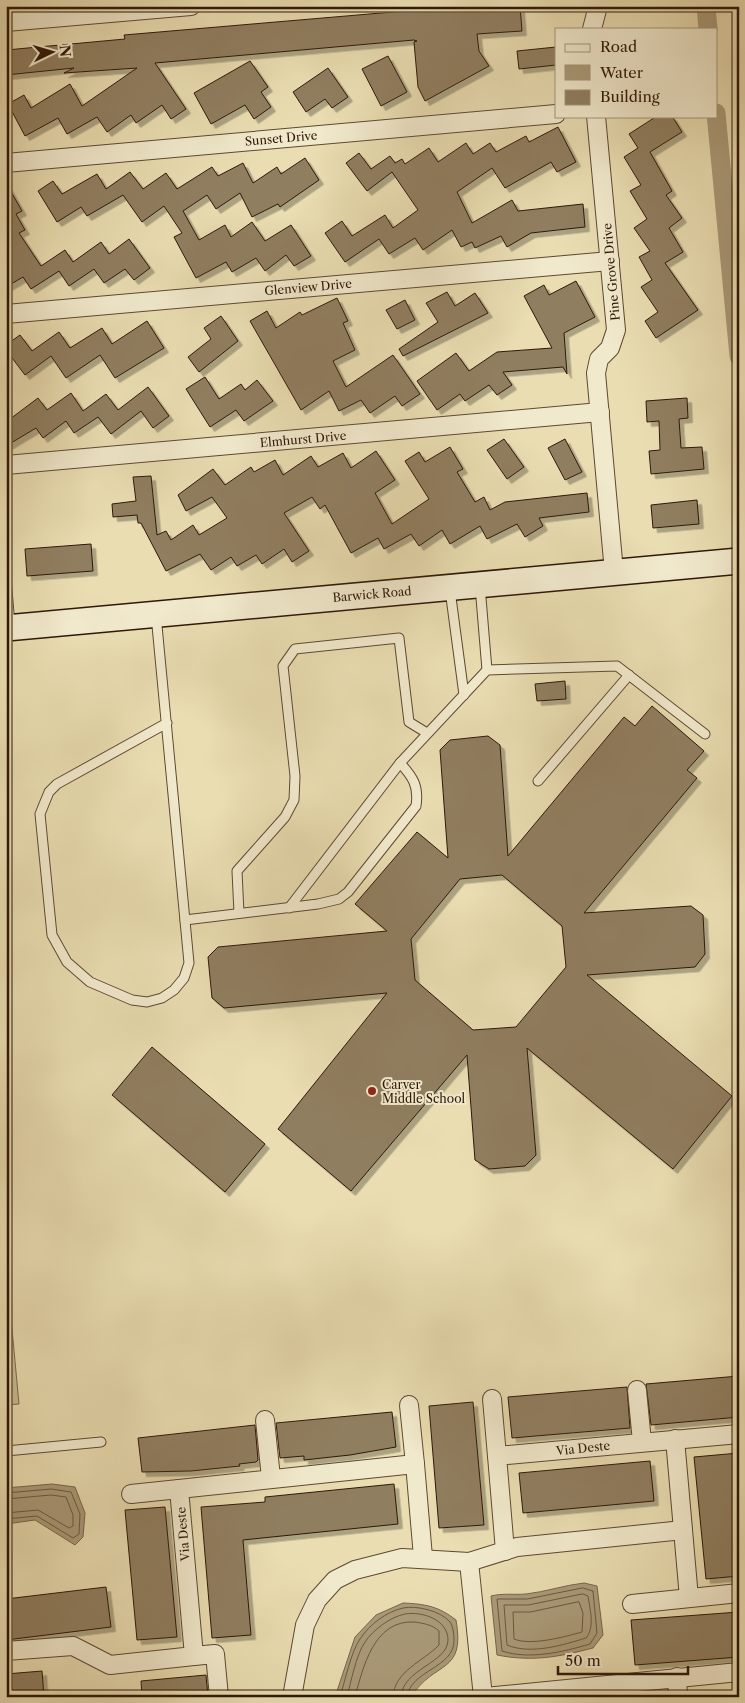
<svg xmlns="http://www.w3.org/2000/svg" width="745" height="1703" viewBox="0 0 745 1703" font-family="'Libre Caslon Text',serif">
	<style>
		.green { fill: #c9bc94; stroke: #7c6a4e }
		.water { fill: #aa9a78; stroke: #79664c }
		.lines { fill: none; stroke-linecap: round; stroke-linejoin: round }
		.shore { stroke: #6c5940; stroke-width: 1 }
		.canal { stroke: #aa9a78; stroke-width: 19 }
		.building { fill: #907e60; stroke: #2f1809; fill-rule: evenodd; filter: url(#shadow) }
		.lane-casing { stroke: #5e4933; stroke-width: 11 }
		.street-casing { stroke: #5e4933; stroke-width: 20 }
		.secondary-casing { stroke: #2f1809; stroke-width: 28 }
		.lane { stroke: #f1e9cc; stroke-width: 9 }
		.street { stroke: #f1e9cc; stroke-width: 18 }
		.secondary { stroke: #f1e9cc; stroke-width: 25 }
		.poi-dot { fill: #8f2418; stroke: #f1e9cc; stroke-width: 2 }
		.labels { text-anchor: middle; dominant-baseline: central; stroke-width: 4; stroke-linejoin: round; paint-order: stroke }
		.street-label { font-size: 12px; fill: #2f1809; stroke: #f1e9cc }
		.poi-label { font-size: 12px; fill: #2f1809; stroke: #f1e9cc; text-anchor: start }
	</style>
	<defs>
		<filter id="shadow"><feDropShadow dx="4.5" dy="4.5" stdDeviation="0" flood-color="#0004"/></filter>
	</defs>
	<rect width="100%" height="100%" fill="#e9ddb1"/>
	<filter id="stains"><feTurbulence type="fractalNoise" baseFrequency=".004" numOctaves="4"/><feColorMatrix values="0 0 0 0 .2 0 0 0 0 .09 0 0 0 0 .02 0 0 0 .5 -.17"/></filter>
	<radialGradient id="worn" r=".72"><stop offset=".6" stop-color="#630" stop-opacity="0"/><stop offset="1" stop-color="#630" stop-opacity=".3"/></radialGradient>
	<path class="green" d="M6 1264 19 1404 6 1405Z"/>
	<g class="water">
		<path d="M52 1484 75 1487 85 1513 83 1537 75 1545 35 1520 6 1524V1488Z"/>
		<path d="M584 1583 597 1586 603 1635 593 1648C558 1657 533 1662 497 1655L491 1596C503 1593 514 1595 526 1594 545 1592 565 1585 584 1583Z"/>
		<path d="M403 1603C425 1604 438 1606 456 1620 466 1675 434 1660 411 1697H335L355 1637 376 1615Z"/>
	</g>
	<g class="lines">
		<g class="shore">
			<path d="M6 1493 51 1489 71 1492 80 1514 79 1534 73 1538 37 1516 6 1519"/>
			<path d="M6 1499 51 1495 66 1497 73 1515V1526L69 1528 38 1510 6 1513"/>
			<path d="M583 1588 593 1591 597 1633 590 1644C563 1652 529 1660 502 1651L497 1599H527Z"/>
			<path d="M583 1594 588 1596C590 1610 595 1627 586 1638 563 1645 531 1655 507 1645L504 1605H528Z"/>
			<path d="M579 1602 583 1613 582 1632C564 1637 531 1646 514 1639L513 1612H530Z"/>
			<path d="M340 1697C345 1681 351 1652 360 1639 370 1624 386 1612 403 1608 416 1605 441 1611 450 1622 453 1626 454 1635 454 1640 455 1668 410 1670 407 1697"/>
			<path d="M347 1697C351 1682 356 1655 365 1642 373 1630 390 1617 405 1614 423 1611 448 1620 448 1640 448 1663 402 1669 401 1697"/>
			<path d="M355 1697C363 1667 374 1620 414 1622 423 1623 433 1625 439 1631V1645C424 1661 394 1671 393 1697"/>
		</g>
		<g class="canal">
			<path d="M706 6 708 29"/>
			<path d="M716 113 739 356"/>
		</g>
	</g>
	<g class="building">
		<path d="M463 6H520L522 31 477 34 479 51 489 66 425 101 418 87 414 42 417 41 414 40 155 63 186 109 171 119 162 105 136 123 131 115 107 132 97 117 67 134 58 118 25 136 8 104 24 95 31 108 70 84 82 106 137 68 64 73 74 68 6 75V50L125 39 124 35Z"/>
		<path d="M556 47V65L519 69 517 51Z"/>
		<path d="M388 56 407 92 381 106 362 69Z"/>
		<path d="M250 61 268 87 261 92 271 107 254 119 245 105 211 124 194 93Z"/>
		<path d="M328 68 348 97 332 108 325 99 306 112 293 92Z"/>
		<path d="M657 116H672L682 132 650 152 672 191 666 195 682 218 669 228 683 252 665 263 698 310 656 338 645 321 658 312 641 287 652 280 639 257 650 251 634 228 647 219 630 191 641 185 624 157 638 148 629 134Z"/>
		<path d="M558 127 576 162 557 172 551 162 505 188 492 168 457 192 472 223 512 200 518 211 583 204 585 227 531 233 507 247 501 236 475 248 472 242 461 247 452 230 423 250 415 238 389 254 379 239 345 262 325 233 342 221 352 236 385 215 393 228 418 210 392 172 367 191 346 163 359 153 371 169 390 156 395 163 402 159 405 164 429 148 438 162 466 143 473 154 490 143 496 152 526 136 529 142Z"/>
		<path d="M305 158 319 180 280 207 278 204 252 217 240 193 216 209 207 195 183 211 199 240 225 225 231 237 252 222 265 241 291 225 311 256 294 266 286 255 265 271 256 258 232 272 226 262 196 278 174 237 182 233 164 206 142 222 123 195 87 216 81 207 57 222 38 191 53 181 62 194 97 174 106 189 130 172 143 189 166 173 177 189 212 167 218 176 243 163 253 183 277 167 281 174Z"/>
		<path d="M6 183 22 211 16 214 25 230 19 233 41 266 65 250 73 262 101 242 109 254 129 239 150 268 134 280 125 269 104 283 94 269 69 286 59 271 31 289 23 277 6 287Z"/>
		<path d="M576 281 595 317 564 333 567 374 563 367 503 372 512 385 497 395 489 385 465 401 460 394 437 410 417 381 456 353 469 371 497 352 552 348 524 296 544 285 549 295Z"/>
		<path d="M447 292 455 306 475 293 488 313 403 356 399 349 438 322 426 303Z"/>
		<path d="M337 298 348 321 343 323 355 350 333 361 346 387 393 355 420 394 402 406 395 396 370 413 361 400 339 411 329 391 301 410 250 321 267 311 276 328 300 312 302 315Z"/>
		<path d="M405 300 415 320 397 329 386 310Z"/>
		<path d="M221 316 238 341 199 372 188 357 211 339 204 328Z"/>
		<path d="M147 321 164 348 115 378 100 355 66 378 51 356 25 375 6 350V345L20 335 32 351 59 332 70 348 102 328 112 344Z"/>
		<path d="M205 377 219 399 241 384 245 390 257 380 273 401 244 421 236 410 210 427 186 389Z"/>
		<path d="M148 387 169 416 153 428 141 411 111 434 98 417 74 433 66 421 43 438 36 428 6 446V422L38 398 47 410 71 393 83 411 106 394 118 410Z"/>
		<path d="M687 398 688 418 679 419 681 448 702 447 704 469 651 474 649 451 660 450 659 421 647 422 646 401Z"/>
		<path d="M504 439 524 467 507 479 487 450Z"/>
		<path d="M565 439 582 472 565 480 548 448Z"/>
		<path d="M450 447 463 469 457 472 475 502 484 497 490 510 505 502 587 493 589 512 539 518 543 526 525 537 517 524 487 539 480 526 450 544 442 530 419 546 411 534 384 549 378 538 351 553 325 505 320 509 312 497 284 513 309 551 292 562 284 549 262 564 256 555 237 566 231 557 211 570 200 554 166 571 141 523H138L137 515 113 517 112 504 136 501 133 477 151 476 157 535 166 531 171 540 193 525 199 535 227 518 212 497 186 511 178 495 213 469 225 485 251 467 254 472 275 460 283 475 311 456 318 467 343 453 351 468 376 451 395 480 375 493 392 524 429 499 405 461 419 452 425 462Z"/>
		<path d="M697 500 699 524 653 528 651 505Z"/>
		<path d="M91 544 93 571 27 576 25 549Z"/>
		<path d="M565 681 566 699 537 701 535 684Z"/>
		<path d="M652 706 704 751 687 770 697 778 584 913 691 906 703 915 705 954 695 967 587 975 732 1096 673 1169 527 1048 536 1155 525 1166 489 1169 475 1160 467 1055 351 1191 278 1129 387 993 224 1008 212 998 208 957 218 947 387 931 355 904 417 832 448 858 440 750 450 740 488 736 500 745 508 856 624 717 635 726ZM502 875 562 926 566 967 516 1027 473 1030 415 980 411 939 460 879Z"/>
		<path d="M152 1047 265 1144 225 1192 112 1095Z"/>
		<path d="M739 1376V1417L651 1425 646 1384Z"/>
		<path d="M627 1387 630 1428 512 1438 508 1397Z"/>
		<path d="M473 1402 484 1525 439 1528 429 1406Z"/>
		<path d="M392 1412 396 1447 350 1455 304 1460V1456L280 1458 276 1423Z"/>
		<path d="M255 1425 258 1460 256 1462 239 1464 240 1466 191 1471 142 1472 138 1438Z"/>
		<path d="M739 1453V1576L706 1579 694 1457Z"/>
		<path d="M650 1461 654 1501 523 1513 519 1473Z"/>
		<path d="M394 1484 398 1524 243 1540 251 1635 212 1638 201 1507 265 1502V1497Z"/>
		<path d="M165 1507 177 1637 137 1640 125 1510Z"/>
		<path d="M106 1587 111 1627 6 1640V1599Z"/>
		<path d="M739 1612V1657L635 1665 631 1620Z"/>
		<path d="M42 1671 44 1697H6V1674Z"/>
		<path d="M206 1675 208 1697H142L141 1681Z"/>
	</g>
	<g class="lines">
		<defs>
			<g id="lane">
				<path d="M6 578 10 625"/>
				<path d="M480 586 487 670"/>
				<path d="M450 590 464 695"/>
				<path d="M156 615 189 963 184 978 174 990 162 998 147 1002 132 1000 90 982 67 962 52 935 40 814 49 792 57 784 167 723"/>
				<path d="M538 781 629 675"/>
				<path d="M289 908 400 763 487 670 617 666 705 734"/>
				<path d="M239 913 237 871 285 817 294 800 295 776 283 666 295 649 399 638 409 722 427 733"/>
				<path d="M185 920 318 904 339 899 348 892 416 806C419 786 413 777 400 763"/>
				<path d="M6 1451 101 1442"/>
			</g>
			<g id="street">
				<path d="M6 22 191 6"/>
				<path d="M592 29 598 6"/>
				<path d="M596 116 616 330 610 348 599 359 596 373 614 572"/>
				<path d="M6 163 556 114"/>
				<path d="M6 314 610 261"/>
				<path d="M6 465 600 412"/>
				<path d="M637 1390 642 1442"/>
				<path d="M492 1399 497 1456"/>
				<path d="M409 1405 415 1464"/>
				<path d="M265 1420 271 1478"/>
				<path d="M675 1439 689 1598"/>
				<path d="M131 1494 179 1489"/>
				<path d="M505 1551 497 1456 739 1434"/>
				<path d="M469 1562 483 1697"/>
				<path d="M632 1604 739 1593"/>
				<path d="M6 1651 73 1646 110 1665 194 1656 179 1489 415 1464 423 1557"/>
				<path d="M194 1656 215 1654 219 1697"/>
				<path d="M677 1677 678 1697"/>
				<path d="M292 1697 305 1625 317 1600 335 1580 355 1570 402 1558 469 1562 517 1547 683 1530"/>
				<path d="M485 1697 739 1672"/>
			</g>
			<path id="secondary" d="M6 628 739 561"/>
		</defs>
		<use href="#lane" class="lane-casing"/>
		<use href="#street" class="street-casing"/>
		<use href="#secondary" class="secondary-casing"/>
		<use href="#lane" class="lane"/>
		<use href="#street" class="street"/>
		<use href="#secondary" class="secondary"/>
	</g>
	<circle class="poi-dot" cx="372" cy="1091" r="5"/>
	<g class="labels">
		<g class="street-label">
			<text transform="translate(281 138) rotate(-5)">Sunset Drive</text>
			<text transform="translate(611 272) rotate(-95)">Pine Grove Drive</text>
			<text transform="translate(308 287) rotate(-5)">Glenview Drive</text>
			<text transform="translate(303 439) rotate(-5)">Elmhurst Drive</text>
			<text transform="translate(372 594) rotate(-5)">Barwick Road</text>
			<text transform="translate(583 1448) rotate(-6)">Via Deste</text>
			<text transform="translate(183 1534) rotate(-95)">Via Deste</text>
		</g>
		<g class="poi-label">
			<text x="382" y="1084">Carver<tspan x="382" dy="14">Middle School</tspan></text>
		</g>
	</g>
	<rect width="745" height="1703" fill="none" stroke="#e9ddb1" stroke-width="25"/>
	<rect x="8" y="8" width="730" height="1688" fill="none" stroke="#2f1809" stroke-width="2.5"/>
	<rect x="12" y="12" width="720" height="1678" fill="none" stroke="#2f1809"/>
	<rect x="555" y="28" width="162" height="90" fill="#f1e9cc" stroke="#a3957e"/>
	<rect x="565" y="44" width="25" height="8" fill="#f1e9cc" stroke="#a3957e"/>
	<text x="600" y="52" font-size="15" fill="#2f1809">Road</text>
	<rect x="565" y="65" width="25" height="15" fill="#aa9a78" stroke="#a3957e"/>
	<text x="600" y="78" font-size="15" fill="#2f1809">Water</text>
	<rect x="565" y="90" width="25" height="15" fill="#907e60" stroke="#a3957e"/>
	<text x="600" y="102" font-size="15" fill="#2f1809">Building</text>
	<g transform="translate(52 52) rotate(85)" stroke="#f1e9cc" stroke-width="4" paint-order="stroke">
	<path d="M0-4L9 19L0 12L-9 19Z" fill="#2f1809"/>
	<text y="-8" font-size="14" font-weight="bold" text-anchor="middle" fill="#2f1809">N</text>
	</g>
	<path d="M558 1666v8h130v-8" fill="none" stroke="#2f1809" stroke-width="2.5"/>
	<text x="565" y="1666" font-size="15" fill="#2f1809" stroke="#f1e9cc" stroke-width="4" paint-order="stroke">50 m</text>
	<rect width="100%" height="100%" filter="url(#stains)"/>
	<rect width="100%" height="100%" fill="url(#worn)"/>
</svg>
